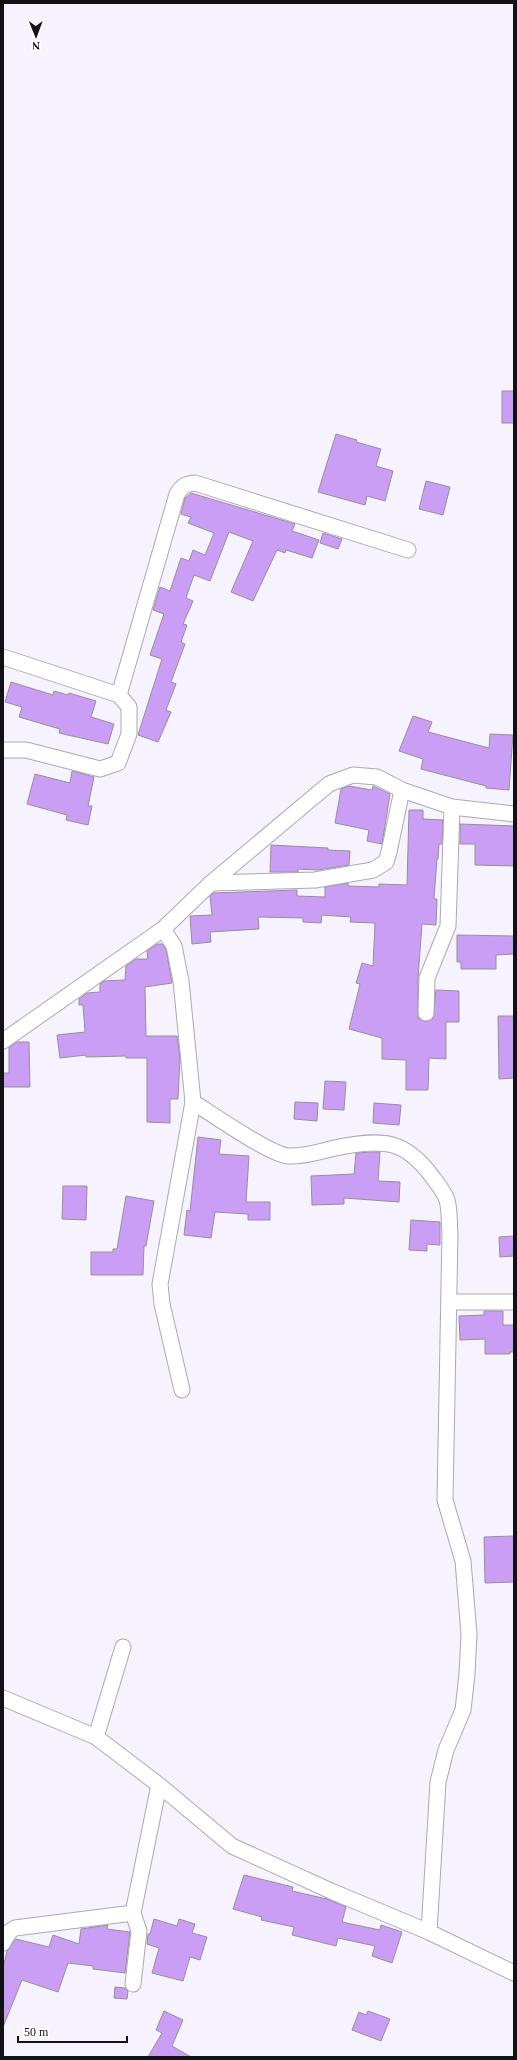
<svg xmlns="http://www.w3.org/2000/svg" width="517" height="2060" viewBox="0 0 517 2060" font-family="Georgia,serif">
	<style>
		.building { fill: #cb9ef5; stroke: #958f9b }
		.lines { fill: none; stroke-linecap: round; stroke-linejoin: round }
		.minor-casing { stroke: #aca8b4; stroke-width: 17 }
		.minor { stroke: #fff; stroke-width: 15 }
	</style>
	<rect width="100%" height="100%" fill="#f7f3fe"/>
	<g class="building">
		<rect x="502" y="391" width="12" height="32"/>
		<path d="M336 434 357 440 356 442 381 449 376 466 393 471 385 501 367 496 365 505 318 492Z"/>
		<path d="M426 481 450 487 443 515 419 509Z"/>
		<path d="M191 493 295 524 292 531 319 540 312 558 286 550 285 553 277 550 253 601 231 592 253 541 229 532 210 581 194 575 186 598 193 601 183 624 187 625 181 642 185 644 171 682 176 684 166 710 171 712 158 742 138 735 162 659 150 655 164 614 153 610 160 587 170 591 181 558 189 561 193 550 205 555 214 533 188 523 191 517 181 514 185 498Z"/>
		<path d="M323 533 342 539 338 549 320 543Z"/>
		<path d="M11 682 53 695 54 691 68 695 69 693 96 701 91 717 114 724 108 744 59 733 60 729 19 717 22 707 5 702Z"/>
		<path d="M413 716 432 722 428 732 489 748 490 734 513 735 509 790 486 788V786L421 769 423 759 399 751Z"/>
		<path d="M72 771 94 777 88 806H92L88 825 66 820 67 815 27 804 35 774 70 783Z"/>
		<path d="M349 786 372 790 373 786 390 794 382 844 367 841 369 830 335 823 341 789Z"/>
		<path d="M409 810H423V819L443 820 442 844H439L438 859H437L434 899H437L436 925 422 924 418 978V1018L426 1022 433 1018 436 990 459 991V1022H446V1059L429 1058 428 1090H406V1060L382 1059V1038L349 1029 360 984 356 983 362 963 373 966 375 923 350 922 351 917 322 915 321 923 303 922V918L258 917 259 929 210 932 211 942 192 944 190 916 212 915 210 896 213 893 297 890V896L325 897V887L348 883V886L379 887V884L407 885Z"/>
		<path d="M460 824 514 826V866L475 865V844H460Z"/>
		<path d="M271 845 328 848V850L350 851 349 865 318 870 298 869V872H270Z"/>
		<path d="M457 935 514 936V954L496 955V969H461V962H457Z"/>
		<path d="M157 944H162L166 949 172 983 145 987 146 1036H177L180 1058 178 1099H170V1123L147 1122V1058H126V1056L86 1057V1055L60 1058 57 1035 85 1032 83 1005H79V999L87 993 100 992V984L104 981 125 980 126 966 136 959H148L147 951Z"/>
		<path d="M498 1016H514V1078L499 1079Z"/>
		<path d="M17 1042H29L30 1087H3V1073H9V1047Z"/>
		<path d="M325 1081 346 1082 344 1110 323 1109Z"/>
		<path d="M295 1102 318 1103 317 1121 294 1119Z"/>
		<path d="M374 1103 401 1105 399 1125 373 1123Z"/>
		<path d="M198 1137 221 1140 219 1154 249 1156 246 1202H270V1220H248V1214L215 1212 211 1238 184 1235 187 1210 190 1211Z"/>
		<path d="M372 1152H380L378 1181 400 1182 399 1202 344 1198V1204L312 1205 311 1176 354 1174 356 1153Z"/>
		<path d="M63 1186H87L86 1220 62 1219Z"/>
		<path d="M126 1196 154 1201 146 1246H144L143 1275H91V1252H113V1249H117Z"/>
		<path d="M411 1220 440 1222V1245L427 1244V1251L409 1250Z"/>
		<path d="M514 1236V1256L500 1257 499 1237Z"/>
		<path d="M484 1311H503V1325H514V1352H510V1354H485V1339L460 1340 459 1316 484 1315Z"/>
		<path d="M514 1536V1582L485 1583 484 1537Z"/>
		<path d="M244 1875 293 1887 292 1891 327 1899 346 1907 342 1922 380 1930 381 1925 402 1932 392 1963 372 1956 375 1946 338 1938 336 1946 292 1935 294 1927 261 1920 262 1917 233 1909Z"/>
		<path d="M154 1919 177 1926 179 1919 195 1924 192 1933 207 1937 200 1960 190 1957 183 1981 152 1973 159 1948 147 1944 148 1934H150Z"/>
		<path d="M108 1925 107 1929 130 1932 125 1973 93 1969V1966L68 1963 58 1992 22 1980 3 2027V1968L7 1951 16 1939 49 1947 53 1935 79 1944 81 1929Z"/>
		<path d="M115 1987 125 1988 128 1991 127 1999 114 1998Z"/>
		<path d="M164 2011 183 2020 172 2046 191 2057H148L162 2033 156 2030Z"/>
		<path d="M368 2011 390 2019 381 2041 352 2030 359 2012 366 2015Z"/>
	</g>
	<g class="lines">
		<defs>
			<g id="minor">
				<path d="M3 657 119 695 129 707V734L118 763 100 769 26 750H3"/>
				<path d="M119 695 177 494C182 486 185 484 195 483L408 550"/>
				<path d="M211 883 315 880 373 870 386 862 389 852 402 790"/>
				<path d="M163 929 174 946 181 981 193 1102 160 1284 162 1304 182 1390"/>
				<path d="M426 1013 427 978 448 926 452 807"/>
				<path d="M3 1041 163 929 211 883 329 784 353 775 377 777 402 790 452 807 514 814"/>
				<path d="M193 1102C212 1114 269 1154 288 1156 308 1157 326 1149 345 1146 385 1139 405 1141 431 1175 436 1182 444 1191 447 1200 450 1210 449 1224 450 1234L445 1500 463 1561 469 1634 467 1674 463 1710 446 1750 438 1782 429 1932"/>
				<path d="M449 1302H514"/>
				<path d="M3 1698 96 1737 159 1785 232 1846 331 1891 429 1932 514 1973"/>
				<path d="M96 1737 123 1647"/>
				<path d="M3 1943 9 1932 15 1928 133 1913"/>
				<path d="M133 1984 139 1931 133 1913 159 1785"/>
			</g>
		</defs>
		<use href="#minor" class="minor-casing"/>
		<use href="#minor" class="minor"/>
	</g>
	<rect width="517" height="2060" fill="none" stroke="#121115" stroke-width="8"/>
	<g transform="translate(36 36) rotate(179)" stroke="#ffffff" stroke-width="3" paint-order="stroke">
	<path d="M0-3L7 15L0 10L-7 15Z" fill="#121115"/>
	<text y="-6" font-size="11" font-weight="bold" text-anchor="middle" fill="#121115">N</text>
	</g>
	<path d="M18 2036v6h109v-6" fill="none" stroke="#121115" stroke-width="2"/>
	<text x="24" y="2036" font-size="12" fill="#121115" stroke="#ffffff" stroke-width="3" paint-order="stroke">50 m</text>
</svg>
